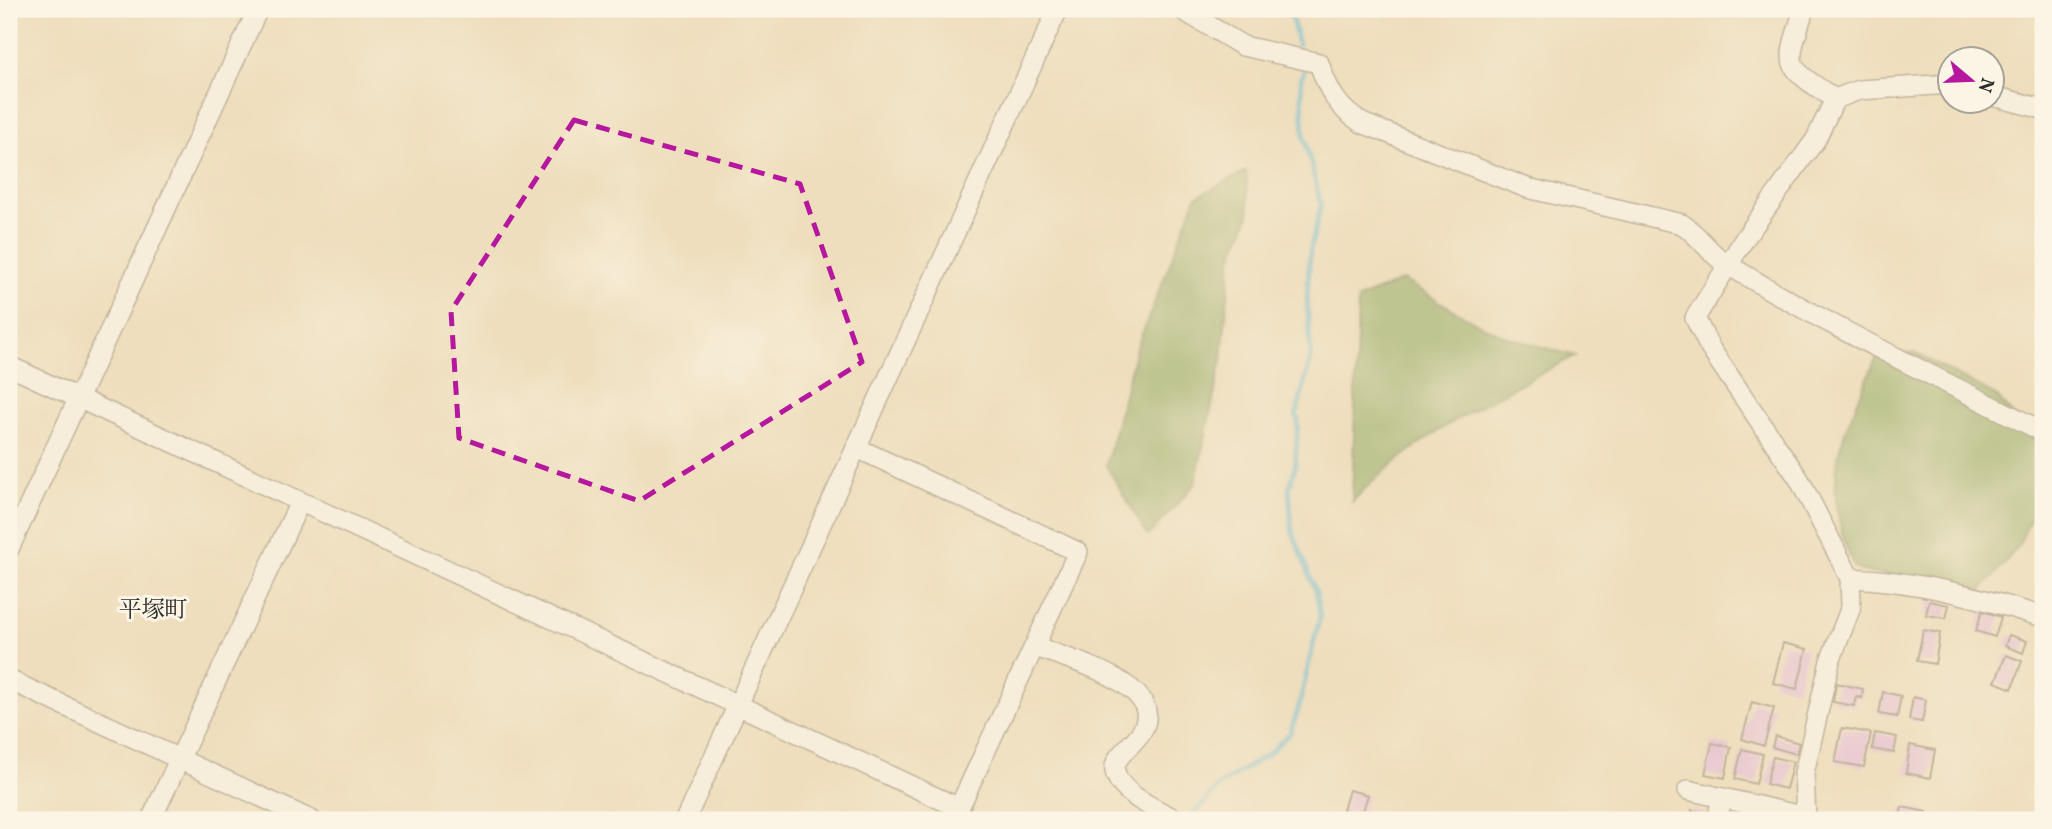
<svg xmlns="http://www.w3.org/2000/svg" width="2052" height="829" viewBox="0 0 2052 829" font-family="Vollkorn,'Noto Serif JP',serif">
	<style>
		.forest { fill: #86a65b; stroke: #586843; stroke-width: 2 }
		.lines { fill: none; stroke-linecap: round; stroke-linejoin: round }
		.stream { stroke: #5ab9d8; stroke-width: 5 }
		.building { fill: #e4adea }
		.minor-casing { stroke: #8c8474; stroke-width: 22 }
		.minor { stroke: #fff; stroke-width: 19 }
		.marked { fill: none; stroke: #b5179e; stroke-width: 5; stroke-dasharray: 14 9; stroke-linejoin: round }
		.labels { text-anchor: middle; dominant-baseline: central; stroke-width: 6; stroke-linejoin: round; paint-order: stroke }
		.quarter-label { font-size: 23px; fill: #2b2b2b; stroke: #fcf5e5 }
	</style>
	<rect width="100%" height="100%" fill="#fcf5e5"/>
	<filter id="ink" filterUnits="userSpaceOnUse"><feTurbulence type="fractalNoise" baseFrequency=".0143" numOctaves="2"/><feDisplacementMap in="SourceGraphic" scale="14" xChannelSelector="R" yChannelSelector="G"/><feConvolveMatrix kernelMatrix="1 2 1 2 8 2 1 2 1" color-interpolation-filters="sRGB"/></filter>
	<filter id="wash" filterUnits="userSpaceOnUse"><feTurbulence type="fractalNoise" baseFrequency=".00686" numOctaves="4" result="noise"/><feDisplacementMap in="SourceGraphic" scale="28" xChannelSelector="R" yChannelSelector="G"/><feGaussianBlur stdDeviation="1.57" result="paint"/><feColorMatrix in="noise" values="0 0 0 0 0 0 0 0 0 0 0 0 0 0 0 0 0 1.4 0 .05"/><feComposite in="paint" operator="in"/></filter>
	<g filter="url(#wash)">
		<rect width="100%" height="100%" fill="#eedebd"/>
		<g class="forest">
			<path d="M1246 171 1249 216 1231 260 1222 359 1195 484 1148 536 1106 465 1135 352 1196 197Z"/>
			<path d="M1403 280 1476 323 1507 337 1575 356C1497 395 1413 437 1352 502L1358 299Z"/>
			<path d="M1915 353 1996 396 2042 447 2041 497 2017 548 1981 591 1866 572 1856 569C1838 537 1832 493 1838 457 1842 432 1867 381 1878 354Z"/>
		</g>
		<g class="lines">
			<g class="stream">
				<path d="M1293 9 1291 14 1298 45"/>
				<path d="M1192 816 1220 785 1268 754 1290 733 1298 710 1320 616 1317 595 1292 530 1289 488 1295 468 1298 418 1296 416 1311 358 1307 299 1310 251 1321 205 1304 136 1301 80 1305 68"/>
			</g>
		</g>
		<g id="blocks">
			<g class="building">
				<path d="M1929 601 1949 605 1946 618 1926 615Z"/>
				<path d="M1982 611 2001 617 1995 637 1976 631Z"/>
				<path d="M1923 630 1940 633 1935 664 1917 661Z"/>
				<path d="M2009 635 2027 641 2023 653 2005 646Z"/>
				<path d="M1783 643 1807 649 1797 689 1773 683Z"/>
				<path d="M2006 655 2022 661 2012 689 1995 682Z"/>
				<path d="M1836 683 1863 689 1862 698 1856 697 1854 706 1833 702Z"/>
				<path d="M1883 692 1901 696 1897 717 1879 714Z"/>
				<path d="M1913 697 1926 700 1922 722 1909 720Z"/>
				<path d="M1752 702 1774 708 1764 746 1742 739Z"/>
				<path d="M1842 728 1871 733 1864 767 1835 762Z"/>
				<path d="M1875 733 1897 737 1894 753 1872 749Z"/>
				<path d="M1775 736 1799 743 1796 754 1772 747Z"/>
				<path d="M1712 743 1731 747 1725 778 1705 774Z"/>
				<path d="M1910 745 1935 750 1930 778 1906 773Z"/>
				<path d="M1742 749 1763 754 1756 784 1735 779Z"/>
				<path d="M1773 757 1793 762 1786 789 1766 784Z"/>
				<path d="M1349 790 1368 795 1360 820H1340Z"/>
				<path d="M1902 807 1927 812 1925 820H1899Z"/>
				<path d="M1692 810 1709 815 1707 820H1682L1683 817 1690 819Z"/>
			</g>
		</g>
	</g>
	<g filter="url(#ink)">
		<use href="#blocks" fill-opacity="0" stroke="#8c8474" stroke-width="2"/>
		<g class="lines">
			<defs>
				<g id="minor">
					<path d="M1181 9 1243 46 1319 63C1328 90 1337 108 1362 123L1527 188 1682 224C1699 235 1708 252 1725 263 1827 326 1937 377 2043 432"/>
					<path d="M1804 9C1786 68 1782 64 1835 99"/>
					<path d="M1993 96 2043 109"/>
					<path d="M9 366 959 808 1078 552 857 448"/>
					<path d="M9 549 258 9"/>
					<path d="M1850 578C1918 581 1979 597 2043 617"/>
					<path d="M1036 647C1069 660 1184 688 1134 741 1127 749 1113 759 1115 771 1120 795 1157 809 1176 820"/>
					<path d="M9 680 311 820"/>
					<path d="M1688 790 1806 817"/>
					<path d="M151 820 300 502"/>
					<path d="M685 820 1058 9"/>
					<path d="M1717 820 1722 798"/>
					<path d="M1806 820 1804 773 1830 661 1851 607 1850 578 1799 479 1710 348 1695 318 1745 238 1816 139 1835 99 1859 90 1951 84"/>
				</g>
			</defs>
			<use href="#minor" class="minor-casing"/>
			<use href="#minor" class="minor"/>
		</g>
	</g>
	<path d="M0 0H2052V829H0ZM574 120 800 184 862 362 639 501 459 438 451 311Z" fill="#eedebd" fill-opacity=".55" fill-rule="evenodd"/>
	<path class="marked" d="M574 120 800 184 862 362 639 501 459 438 451 311Z"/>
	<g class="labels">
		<g class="quarter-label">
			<text x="153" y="611">平塚町</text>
		</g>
	</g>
	<rect width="2052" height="829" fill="none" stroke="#fcf5e5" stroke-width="35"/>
	<g transform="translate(1971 80) rotate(109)"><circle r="33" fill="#fcf5e5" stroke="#a8a49b" stroke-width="2"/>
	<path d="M0-5L12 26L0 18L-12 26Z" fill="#b5179e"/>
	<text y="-10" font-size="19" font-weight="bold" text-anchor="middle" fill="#2b2b2b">N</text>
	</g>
</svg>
